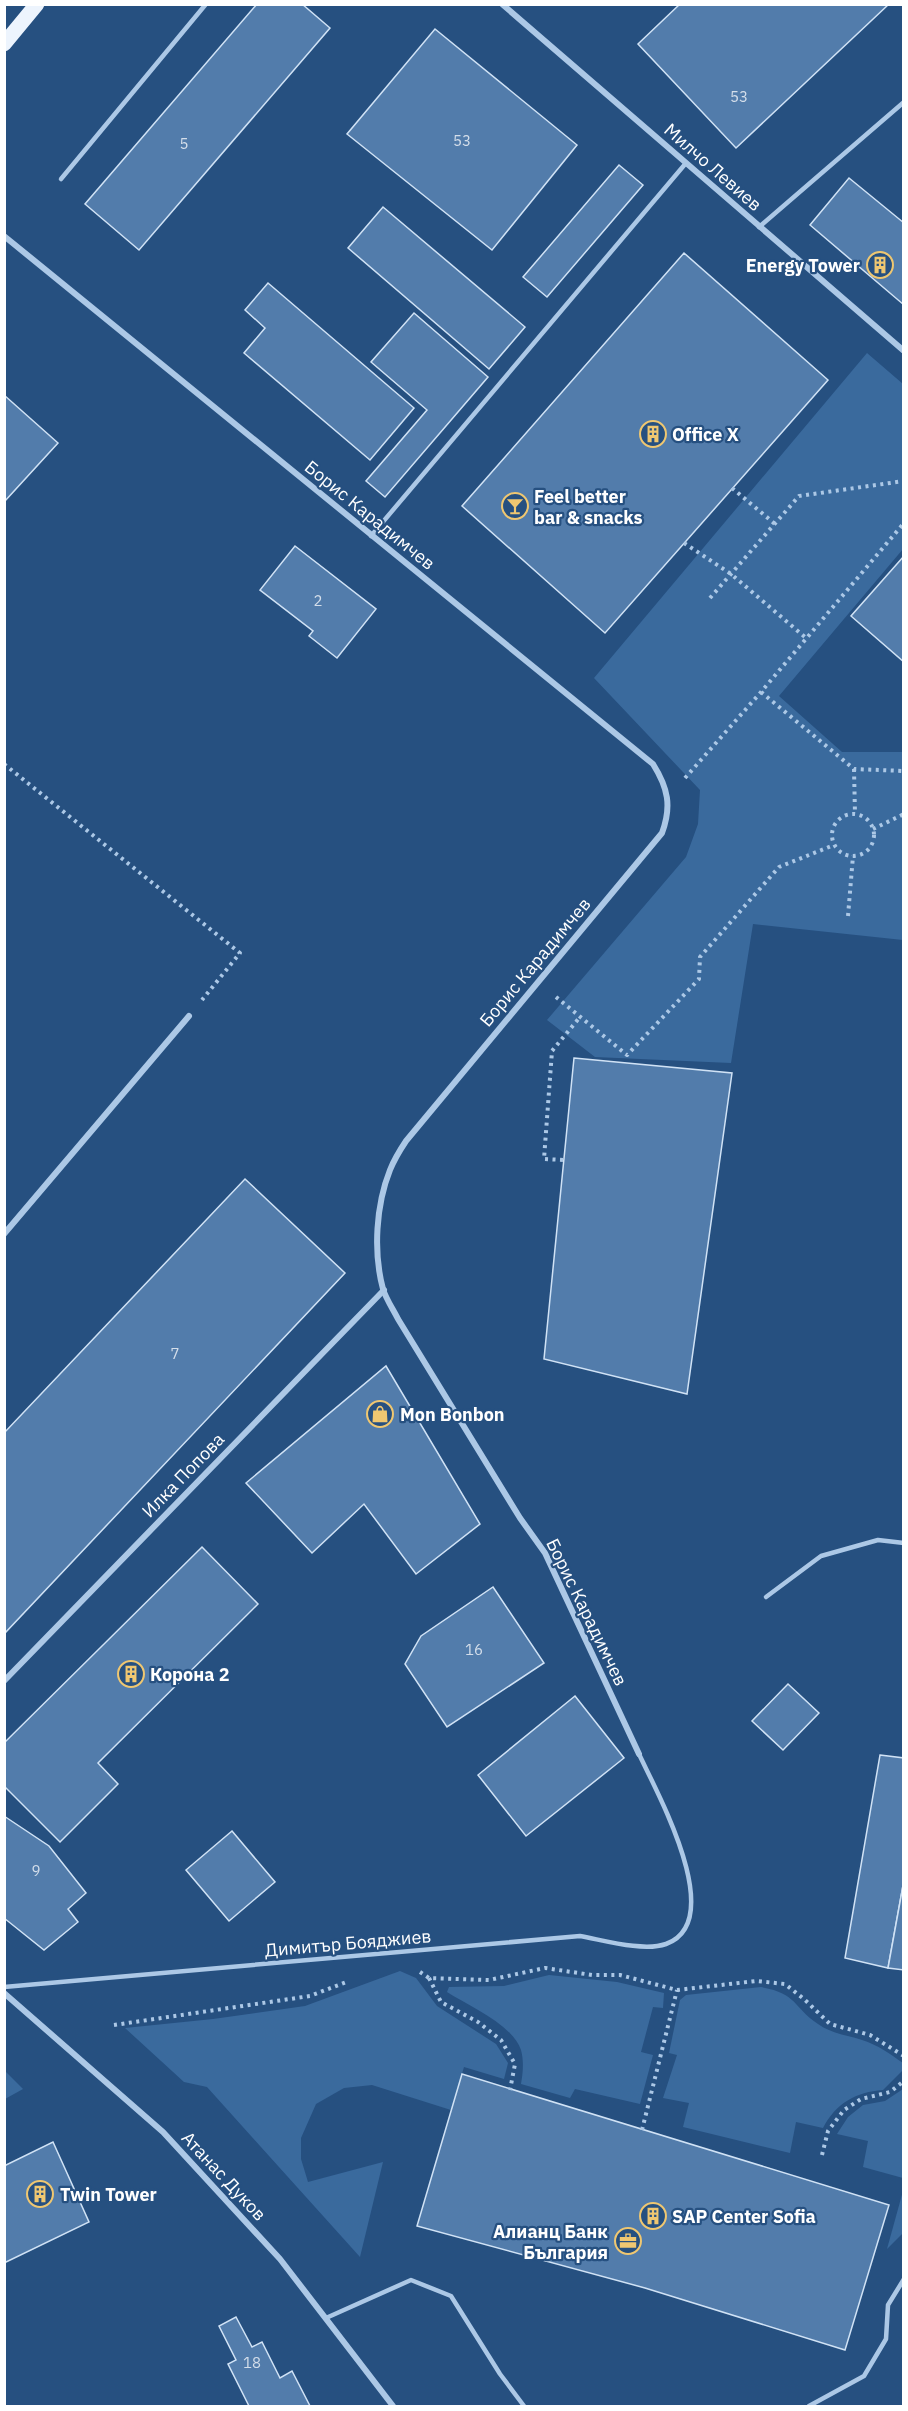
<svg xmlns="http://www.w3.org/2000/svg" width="908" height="2411" viewBox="0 0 908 2411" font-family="'IBM Plex Sans',sans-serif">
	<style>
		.green { fill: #3a6a9d }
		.building { fill: #527cab; stroke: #d0e2f5; stroke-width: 1.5 }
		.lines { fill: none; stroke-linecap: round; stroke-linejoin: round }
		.path { stroke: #acc8e6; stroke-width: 4; stroke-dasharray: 3 4.5; stroke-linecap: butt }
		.service { stroke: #acc8e6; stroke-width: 4.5 }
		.minor { stroke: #acc8e6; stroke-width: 6 }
		.primary { stroke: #edf4fd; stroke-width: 15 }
		.labels { text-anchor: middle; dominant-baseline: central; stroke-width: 4.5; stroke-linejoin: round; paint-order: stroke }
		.number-label { font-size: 15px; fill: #d4deea }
		.street-label { font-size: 18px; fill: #fff; stroke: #265080 }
		.poi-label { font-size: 18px; font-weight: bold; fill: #fff; stroke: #265080; text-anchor: start }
	</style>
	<rect width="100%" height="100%" fill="#265080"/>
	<g class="green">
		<path d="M867 353 903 384V549L779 696 842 752H903V940L753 924 731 1063 595 1057 547 1020 686 857 698 824 700 790 594 678Z"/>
		<path d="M400 1971 416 1978 437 2006 496 2044 508 2063 504 2079 464 2067 451 2110 372 2085 344 2088 316 2104 301 2138V2159L308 2182 383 2162 360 2257 207 2087 184 2082 125 2028 213 2019 305 2006Z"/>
		<path d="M549 1975 617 1982 664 1993 663 2008 653 2007 641 2052 653 2055 640 2104 575 2089 570 2098 521 2084C523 2073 524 2061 521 2050 513 2025 469 2006 447 1992L449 1987 504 1986Z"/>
		<path d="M761 1987C798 1994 792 2006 818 2024 832 2034 847 2035 862 2040 878 2045 890 2054 903 2063V2070L883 2090C856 2092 836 2103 823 2128L796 2122 790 2153 683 2127 689 2103 663 2098 677 2055 669 2053 680 2000 686 1995Z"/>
		<path d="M5 2071 23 2089 5 2099H4Z"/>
		<path d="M903 2089V2178L863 2167 868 2141 837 2134 848 2117 863 2105 885 2101Z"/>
		<path d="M903 2191V2233L887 2249Z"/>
	</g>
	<g class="building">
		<path d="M257 4H302L330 28 139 250 85 204Z"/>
		<path d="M680 4H889L736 148 638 44Z"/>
		<path d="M435 29 577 145 492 250 347 134Z"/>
		<path d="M619 165 643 185 547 297 523 277Z"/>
		<path d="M849 178 904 223V305L810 225Z"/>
		<path d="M383 207 525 327 489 369 348 248Z"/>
		<path d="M684 253 828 380 605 633 462 506Z"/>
		<path d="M268 283 414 408 370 460 244 353 265 328 245 310Z"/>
		<path d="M414 313 488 377 385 497 366 481 427 410 371 362Z"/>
		<path d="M4 395 58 443 4 502Z"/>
		<path d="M295 546 376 609 337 658 309 636 313 631 260 590Z"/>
		<path d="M904 556V662L851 616Z"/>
		<path d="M574 1058 732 1073 687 1394 544 1359Z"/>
		<path d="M245 1179 345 1273 4 1634V1433Z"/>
		<path d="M386 1366 480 1524 416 1574 364 1504 312 1553 246 1483Z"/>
		<path d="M202 1547 258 1604 98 1763 118 1784 60 1842 4 1786V1743Z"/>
		<path d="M493 1587 544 1663 447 1727 405 1664 421 1636Z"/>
		<path d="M788 1684 819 1713 783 1750 752 1721Z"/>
		<path d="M575 1696 624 1758 526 1836 478 1775Z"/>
		<path d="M880 1755 904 1758V1880L888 1968 845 1958Z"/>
		<path d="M4 1816 49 1846 86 1893 68 1909 78 1922 44 1950 4 1918Z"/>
		<path d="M232 1831 275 1882 229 1921 186 1870Z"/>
		<path d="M904 1880V1970L888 1968Z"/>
		<path d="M462 2074 889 2205 845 2350 645 2288 417 2226Z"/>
		<path d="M53 2142 89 2222 4 2263V2166Z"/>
		<path d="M236 2317 252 2347 262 2342 280 2378 292 2371 310 2406H249L228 2364 236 2360 219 2326Z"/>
	</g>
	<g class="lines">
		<g class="path">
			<path d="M732 488 775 524"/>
			<path d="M684 543 731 574 806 638"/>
			<path d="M710 598 799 496 904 481"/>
			<path d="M761 692 854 769 904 771"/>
			<path d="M4 764 240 953 202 1000"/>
			<path d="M854 769 855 814"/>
			<path d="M685 778 761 692 904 523"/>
			<circle cx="853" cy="835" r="21"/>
			<path d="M873 829 904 814"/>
			<path d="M848 916 853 856"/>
			<path d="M556 997 627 1055 699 979 700 957 779 867 834 845"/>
			<path d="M563 1160 544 1159 552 1051 580 1017"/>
			<path d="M420 1972 429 1978 489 1980 545 1968 592 1975H620L677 1990 756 1981 785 1984 804 1999 830 2024 870 2035 904 2056"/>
			<path d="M429 1978 441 2002 478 2022 501 2040 515 2064 510 2090"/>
			<path d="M114 2025 310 1996 349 1981"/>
			<path d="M642 2130 677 1990"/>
			<path d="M822 2155 828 2131 844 2110 861 2099 890 2092 904 2081"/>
		</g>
		<g class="service">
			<path d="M61 179 206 4"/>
			<path d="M759 227 904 102"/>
			<path d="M371 536 686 163"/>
			<path d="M766 1597 821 1556 878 1540 904 1543"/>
			<path d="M4 1987 580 1936C603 1940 643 1952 666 1944 729 1921 656 1791 639 1754"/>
			<path d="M326 2318 411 2280 451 2296 500 2374 524 2406"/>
			<path d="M809 2406 864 2376 886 2339 888 2305 904 2279"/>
		</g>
		<g class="minor">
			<path d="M502 4 904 351"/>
			<path d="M4 236 653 764C668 788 672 806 662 833L406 1141C400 1150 394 1160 390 1170 376 1205 373 1252 383 1289 386 1299 393 1309 398 1319L520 1518 545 1553 639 1754"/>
			<path d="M4 1234 189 1016"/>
			<path d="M4 1681 384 1290"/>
			<path d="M4 1993 163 2132 280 2259 393 2406"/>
		</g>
		<path class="primary" d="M4 44 37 4"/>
	</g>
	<defs>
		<symbol id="building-ring" viewBox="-11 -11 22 22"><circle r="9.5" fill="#265080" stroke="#efc771" stroke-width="1.5"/><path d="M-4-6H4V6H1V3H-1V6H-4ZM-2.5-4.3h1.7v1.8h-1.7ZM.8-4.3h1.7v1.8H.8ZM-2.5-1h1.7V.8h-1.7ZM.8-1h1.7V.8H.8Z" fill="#efc771"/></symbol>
		<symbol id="bar-ring" viewBox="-11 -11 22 22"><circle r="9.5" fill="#265080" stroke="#efc771" stroke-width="1.5"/><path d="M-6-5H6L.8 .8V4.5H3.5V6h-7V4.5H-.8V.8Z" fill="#efc771"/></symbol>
		<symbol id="shop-ring" viewBox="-11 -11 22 22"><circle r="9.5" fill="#265080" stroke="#efc771" stroke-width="1.5"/><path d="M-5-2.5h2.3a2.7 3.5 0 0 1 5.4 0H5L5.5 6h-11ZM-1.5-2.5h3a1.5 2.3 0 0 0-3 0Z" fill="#efc771"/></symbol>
		<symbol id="office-ring" viewBox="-11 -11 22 22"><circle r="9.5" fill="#265080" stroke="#efc771" stroke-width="1.5"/><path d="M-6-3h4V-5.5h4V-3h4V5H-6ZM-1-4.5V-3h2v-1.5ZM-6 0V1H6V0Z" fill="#efc771"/></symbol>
	</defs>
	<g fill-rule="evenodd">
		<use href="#building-ring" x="865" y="250" width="30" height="30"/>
		<use href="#building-ring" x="638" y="419" width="30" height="30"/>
		<use href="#bar-ring" x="500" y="491" width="30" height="30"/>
		<use href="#shop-ring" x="365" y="1399" width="30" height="30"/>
		<use href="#building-ring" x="116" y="1659" width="30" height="30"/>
		<use href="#building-ring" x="25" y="2179" width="30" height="30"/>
		<use href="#building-ring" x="638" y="2201" width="30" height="30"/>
		<use href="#office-ring" x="613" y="2226" width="30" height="30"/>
	</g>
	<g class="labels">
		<g class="number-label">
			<text x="739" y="96">53</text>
			<text x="462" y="140">53</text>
			<text x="184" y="143">5</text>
			<text x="318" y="600">2</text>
			<text x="175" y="1353">7</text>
			<text x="474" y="1649">16</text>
			<text x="36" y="1870">9</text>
			<text x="252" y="2362">18</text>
		</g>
		<g class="street-label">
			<text transform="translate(713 167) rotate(41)">Милчо Левиев</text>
			<text transform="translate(370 515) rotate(39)">Борис Карадимчев</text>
			<text transform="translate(535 962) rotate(-50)">Борис Карадимчев</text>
			<text transform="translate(183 1475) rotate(-46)">Илка Попова</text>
			<text transform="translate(587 1612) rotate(64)">Борис Карадимчев</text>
			<text transform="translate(348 1943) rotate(-5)">Димитър Бояджиев</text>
			<text transform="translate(224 2176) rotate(47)">Атанас Дуков</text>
		</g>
		<g class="poi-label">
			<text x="860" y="265" text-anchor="end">Energy Tower</text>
			<text x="672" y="434">Office X</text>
			<text x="534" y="496">Feel better<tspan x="534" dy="21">bar &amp; snacks</tspan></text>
			<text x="400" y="1414">Mon Bonbon</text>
			<text x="150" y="1674">Корона 2</text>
			<text x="60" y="2194">Twin Tower</text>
			<text x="672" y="2216">SAP Center Sofia</text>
			<text x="608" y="2231" text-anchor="end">Алианц Банк<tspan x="608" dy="21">България</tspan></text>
		</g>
	</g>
	<rect width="908" height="2411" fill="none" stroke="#ffffff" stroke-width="12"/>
</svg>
